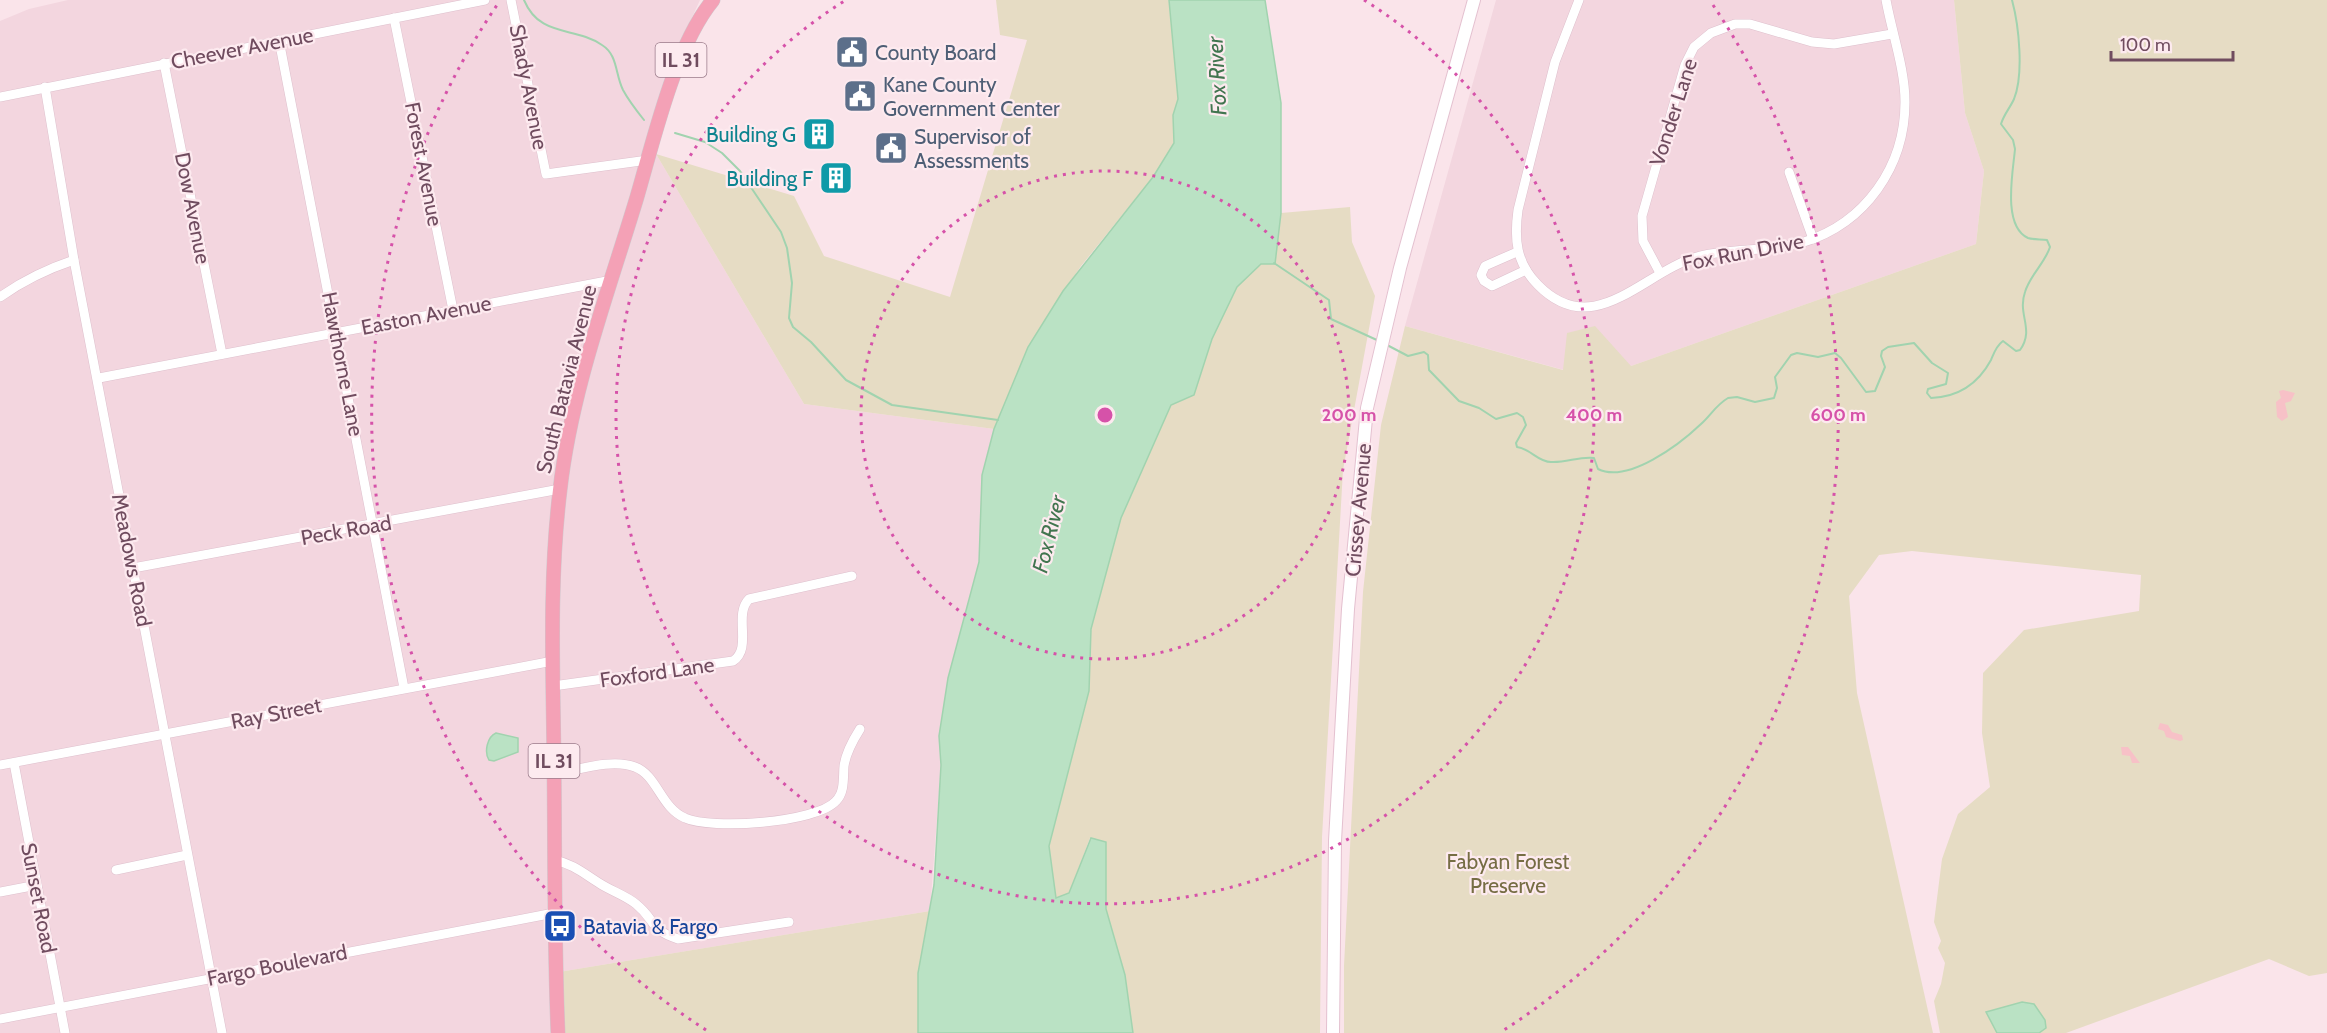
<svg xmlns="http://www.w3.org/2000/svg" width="2327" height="1033" viewBox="0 0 2327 1033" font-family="Cabin,sans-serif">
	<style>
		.residential { fill: #f3d6df }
		.green { fill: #e6dcc4 }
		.sand { fill: #f7c1c7 }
		.water { fill: #bae2c4; stroke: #a1d3af; stroke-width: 1.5 }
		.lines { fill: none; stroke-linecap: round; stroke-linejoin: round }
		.stream { stroke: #a1d3af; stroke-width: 2 }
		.minor-casing { stroke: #dec0cd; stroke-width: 10 }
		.secondary-casing { stroke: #e4c1d0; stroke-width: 14 }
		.primary-casing { stroke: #d1c6cc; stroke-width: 15 }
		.minor { stroke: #fff; stroke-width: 9 }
		.secondary { stroke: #fff; stroke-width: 12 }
		.primary { stroke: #f4a1b6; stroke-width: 14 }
		.ring { fill: none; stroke: #d652a9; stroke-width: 3; stroke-dasharray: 3 6 }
		.labels { text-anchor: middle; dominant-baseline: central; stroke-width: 4.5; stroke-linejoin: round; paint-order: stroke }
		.shield { fill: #fdeaef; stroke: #9a7b8a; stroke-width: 1.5 }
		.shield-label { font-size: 20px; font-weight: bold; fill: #704c5f }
		.street-label { font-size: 21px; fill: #704c5f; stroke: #fdeaef }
		.service-label { font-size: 21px; fill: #4e5e75; stroke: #fdeaef; text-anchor: start }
		.culture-label { font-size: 21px; fill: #0d838f; stroke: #fdeaef; text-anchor: end }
		.park-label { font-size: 21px; fill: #766d44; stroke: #fdeaef }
		.transit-label { font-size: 21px; fill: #164399; stroke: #fdeaef; text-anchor: start }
		.water-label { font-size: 22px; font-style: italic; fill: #41754f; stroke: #fdeaef }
		.centre { fill: #d652a9; stroke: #fdeaef; stroke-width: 3 }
		.ring-label { font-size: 18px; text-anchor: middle; font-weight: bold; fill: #d652a9; stroke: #fdeaef; stroke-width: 4.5; stroke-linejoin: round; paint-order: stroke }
	</style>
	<rect width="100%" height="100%" fill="#fae4ea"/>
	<g class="residential">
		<path d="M68 0H700L673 59 609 274 557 481 550 911 0 1018V21L29 9Z"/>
		<path d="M1496 0H1954L1965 113 1984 171 1976 244 1631 366 1564 370 1405 326Z"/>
		<path d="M656 154 804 404 994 429 982 475 979 562 948 678 939 736 941 765 930 911 559 972 556 569 576 415Z"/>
		<path d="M549 917 555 1033H0V1023Z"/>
	</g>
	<g class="green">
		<path d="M996 0H1169L1178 99 1173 115 1174 143 1153 177 1081 266 1052 309 1028 348 994 429 804 404 656 154 794 196 824 256 950 297 1027 40 1000 35Z"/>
		<path d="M1954 0H2327V973L2309 976 2269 959 2066 1033H1940L1934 1001 1941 984 1945 963 1938 948 1941 941 1934 922 1942 859 1958 814 1990 787 1982 733 1983 673 2024 630 2139 611 2141 575 1912 551 1879 555 1849 596 1857 693 1933 1033H1344V966L1363 592 1381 425 1405 326 1563 370 1567 333 1595 326 1631 366 1976 244 1984 171 1965 113Z"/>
		<path d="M1350 207 1352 242 1375 296 1343 470 1322 837 1320 1033H1133L1125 975 1106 909V842L1090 838 1069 893 1056 898 1049 846 1089 691 1091 629 1121 518 1171 405 1194 395 1212 339 1237 286 1261 263 1275 264 1281 213Z"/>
		<path d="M930 911C919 952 918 990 918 1033H564L559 972Z"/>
	</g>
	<g class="sand">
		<path d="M2283 390 2295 393 2291 401 2285 403 2288 417 2282 421 2277 417 2276 402 2281 398 2279 391Z"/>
		<path d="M2160 723 2168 725 2172 732 2182 735 2183 740 2180 741 2166 737 2164 731 2158 729Z"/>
		<path d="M2121 747H2128L2140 763H2132L2130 756 2122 755Z"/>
	</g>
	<g class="water">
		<path d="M1169 0H1265L1281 103V213L1275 264H1261L1237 287 1212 339 1194 395 1171 405 1121 518 1091 629 1089 691 1049 846 1056 898 1069 893 1091 838 1106 842V909L1125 975 1133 1033H918V973L934 885 941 765 939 736 948 678 979 562 982 475 994 429 1028 347 1063 291 1153 177 1174 143 1173 115 1178 99Z"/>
		<path d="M496 733 518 738V752L494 761 489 760C484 752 487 737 496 733Z"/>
		<path d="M2022 1002 2034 1004 2045 1020 2046 1028 2039 1033H1997L1986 1012Z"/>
	</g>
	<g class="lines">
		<g class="stream">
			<path d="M524 0C540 38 574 26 602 45 618 55 615 74 623 90 629 101 636 110 644 120"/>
			<path d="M675 133 705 142 722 153 740 171 781 232 787 248 792 283 789 318 793 327 811 342 846 380 892 405 998 420"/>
			<path d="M1274 263 1329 300 1331 319 1379 341"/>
			<path d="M1387 345 1408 356 1424 352 1428 355 1429 370 1459 401 1479 408 1496 419 1517 413 1523 417 1526 425 1516 443 1517 447C1531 449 1538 462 1551 462 1566 463 1580 456 1594 458L1598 469C1628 484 1680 444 1701 424 1711 415 1716 405 1728 398L1737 397 1755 402 1774 398 1777 388 1775 377 1791 355 1797 353 1818 357 1835 353 1841 358 1866 392 1875 391 1885 367 1881 356 1882 351 1888 347 1914 343 1932 363 1948 373 1946 384 1928 389 1927 393 1931 398C1958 397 1978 384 1991 360 1994 353 1996 346 2003 341L2016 351 2020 350C2035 329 2017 315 2025 292 2030 275 2045 263 2050 247L2047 240C2041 239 2034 240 2028 238 2002 226 2013 172 2015 149L2013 140 2001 124C2004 114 2010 108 2014 99 2024 74 2019 26 2012 0"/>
		</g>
		<defs>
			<g id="minor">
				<path d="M511 0 546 174 648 160"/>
				<path d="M1579 0 1555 62 1518 210C1514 239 1516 263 1538 285 1595 343 1644 270 1700 256 1734 248 1770 252 1804 242 1865 223 1905 167 1905 102 1905 69 1892 33 1886 0"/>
				<path d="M394 18 453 310"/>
				<path d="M279 40 404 688"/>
				<path d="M164 63 222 354"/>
				<path d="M45 87 74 260 222 1033"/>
				<path d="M0 97 485 0"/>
				<path d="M1789 172 1813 239"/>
				<path d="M1517 252 1485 266 1481 275 1484 281 1492 286 1526 270"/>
				<path d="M1660 273 1643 241 1642 216 1685 65 1694 47 1711 33 1735 24H1750L1812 42 1834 44 1892 34"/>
				<path d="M0 297C24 280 47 269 74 260"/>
				<path d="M99 378 612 280"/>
				<path d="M133 568 560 489"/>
				<path d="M553 686 733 661C753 648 733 615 749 599L852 576"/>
				<path d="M14 763 65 1033"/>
				<path d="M0 765 553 661"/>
				<path d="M554 774C578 770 612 758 635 767 657 775 661 808 685 818 711 830 816 823 836 801 845 792 843 778 844 766 846 752 853 740 860 729"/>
				<path d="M554 860C573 864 583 873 599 883 611 891 625 895 636 904 657 921 648 929 678 939L789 922"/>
				<path d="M116 870 187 855"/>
				<path d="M0 892 37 885"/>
				<path d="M0 1019 554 913"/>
			</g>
			<path id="secondary" d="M1333 1033 1335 841 1348 609 1367 408 1400 268 1474 0"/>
			<path id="primary" d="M558 1033C554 942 555 852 554 762 553 671 549 580 560 490 571 391 608 293 637 197 654 139 675 46 713 0"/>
		</defs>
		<use href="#minor" class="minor-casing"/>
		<use href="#secondary" class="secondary-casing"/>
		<use href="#primary" class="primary-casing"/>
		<use href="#minor" class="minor"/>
		<use href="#secondary" class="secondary"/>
		<use href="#primary" class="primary"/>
	</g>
	<g class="ring">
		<circle cx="1105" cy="415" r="244"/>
		<path d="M1364 0A489 489 0 1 1 846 0"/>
		<path d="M706 1030A733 733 0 0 1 497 5M1713 5A733 733 0 0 1 1504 1030"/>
	</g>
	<defs>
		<symbol id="civic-square" viewBox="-11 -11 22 22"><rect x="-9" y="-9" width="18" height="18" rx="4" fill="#5c6f8a" stroke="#fdeaef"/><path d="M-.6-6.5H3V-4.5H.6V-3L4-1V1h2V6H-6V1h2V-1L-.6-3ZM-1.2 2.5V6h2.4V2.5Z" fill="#fff"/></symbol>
		<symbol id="building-square" viewBox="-11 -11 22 22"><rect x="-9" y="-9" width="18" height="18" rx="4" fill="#0f9aa8" stroke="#fdeaef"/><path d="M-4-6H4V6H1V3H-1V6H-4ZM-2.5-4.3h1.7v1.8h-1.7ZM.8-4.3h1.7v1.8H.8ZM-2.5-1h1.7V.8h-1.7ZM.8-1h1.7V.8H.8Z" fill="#fff"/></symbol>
		<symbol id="bus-square" viewBox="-11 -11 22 22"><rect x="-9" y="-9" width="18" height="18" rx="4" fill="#1a4fb4" stroke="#fdeaef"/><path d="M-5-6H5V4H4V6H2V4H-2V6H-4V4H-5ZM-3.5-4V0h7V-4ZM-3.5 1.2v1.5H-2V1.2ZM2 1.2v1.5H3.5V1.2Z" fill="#fff"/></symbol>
	</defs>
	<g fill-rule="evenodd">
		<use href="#civic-square" x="833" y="33" width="38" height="38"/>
		<use href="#civic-square" x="841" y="77" width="38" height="38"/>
		<use href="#building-square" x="800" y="115" width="38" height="38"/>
		<use href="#civic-square" x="872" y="129" width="38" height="38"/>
		<use href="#building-square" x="817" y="159" width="38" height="38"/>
		<use href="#bus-square" x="541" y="907" width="38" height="38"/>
	</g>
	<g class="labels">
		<g class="shield">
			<rect x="655.5" y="43" width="51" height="34" rx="4.5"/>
			<rect x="528.5" y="744" width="51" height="34" rx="4.5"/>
		</g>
		<g class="shield-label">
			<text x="681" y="60">IL 31</text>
			<text x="554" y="761">IL 31</text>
		</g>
		<g class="street-label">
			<text transform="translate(242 48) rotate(-11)">Cheever Avenue</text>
			<text transform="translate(529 87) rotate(79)">Shady Avenue</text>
			<text transform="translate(1673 112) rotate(-72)">Vonder Lane</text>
			<text transform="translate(424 164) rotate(79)">Forest Avenue</text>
			<text transform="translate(193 208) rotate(79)">Dow Avenue</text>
			<text transform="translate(1743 252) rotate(-11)">Fox Run Drive</text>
			<text transform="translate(426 315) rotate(-11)">Easton Avenue</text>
			<text transform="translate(343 364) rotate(79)">Hawthorne Lane</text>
			<text transform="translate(566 379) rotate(-76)">South Batavia Avenue</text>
			<text transform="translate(1358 510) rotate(-85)">Crissey Avenue</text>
			<text transform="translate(346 530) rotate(-10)">Peck Road</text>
			<text transform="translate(132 560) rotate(79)">Meadows Road</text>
			<text transform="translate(657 672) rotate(-8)">Foxford Lane</text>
			<text transform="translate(276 713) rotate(-11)">Ray Street</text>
			<text transform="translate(39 898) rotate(79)">Sunset Road</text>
			<text transform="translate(277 965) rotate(-11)">Fargo Boulevard</text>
		</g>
		<g class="service-label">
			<text x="875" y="52">County Board</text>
			<text x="883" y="84">Kane County<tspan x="883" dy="24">Government Center</tspan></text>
			<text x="914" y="136">Supervisor of<tspan x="914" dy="24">Assessments</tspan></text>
		</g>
		<g class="culture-label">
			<text x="796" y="134">Building G</text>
			<text x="813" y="178">Building F</text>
		</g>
		<g class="park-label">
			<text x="1508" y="861">Fabyan Forest<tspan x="1508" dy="24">Preserve</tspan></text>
		</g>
		<g class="transit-label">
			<text x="583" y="926">Batavia &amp; Fargo</text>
		</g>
		<g class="water-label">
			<text transform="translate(1217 76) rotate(-93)">Fox River</text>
			<text transform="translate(1049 534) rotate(-76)">Fox River</text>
		</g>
	</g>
	<circle cx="1105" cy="415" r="9" class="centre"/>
	<g class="ring-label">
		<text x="1349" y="421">200 m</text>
		<text x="1594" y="421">400 m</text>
		<text x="1838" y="421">600 m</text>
	</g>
	<path d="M2111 51v9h122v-9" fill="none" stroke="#704c5f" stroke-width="3"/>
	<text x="2120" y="51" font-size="18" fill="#704c5f" stroke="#fdeaef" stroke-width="4.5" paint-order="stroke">100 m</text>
</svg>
